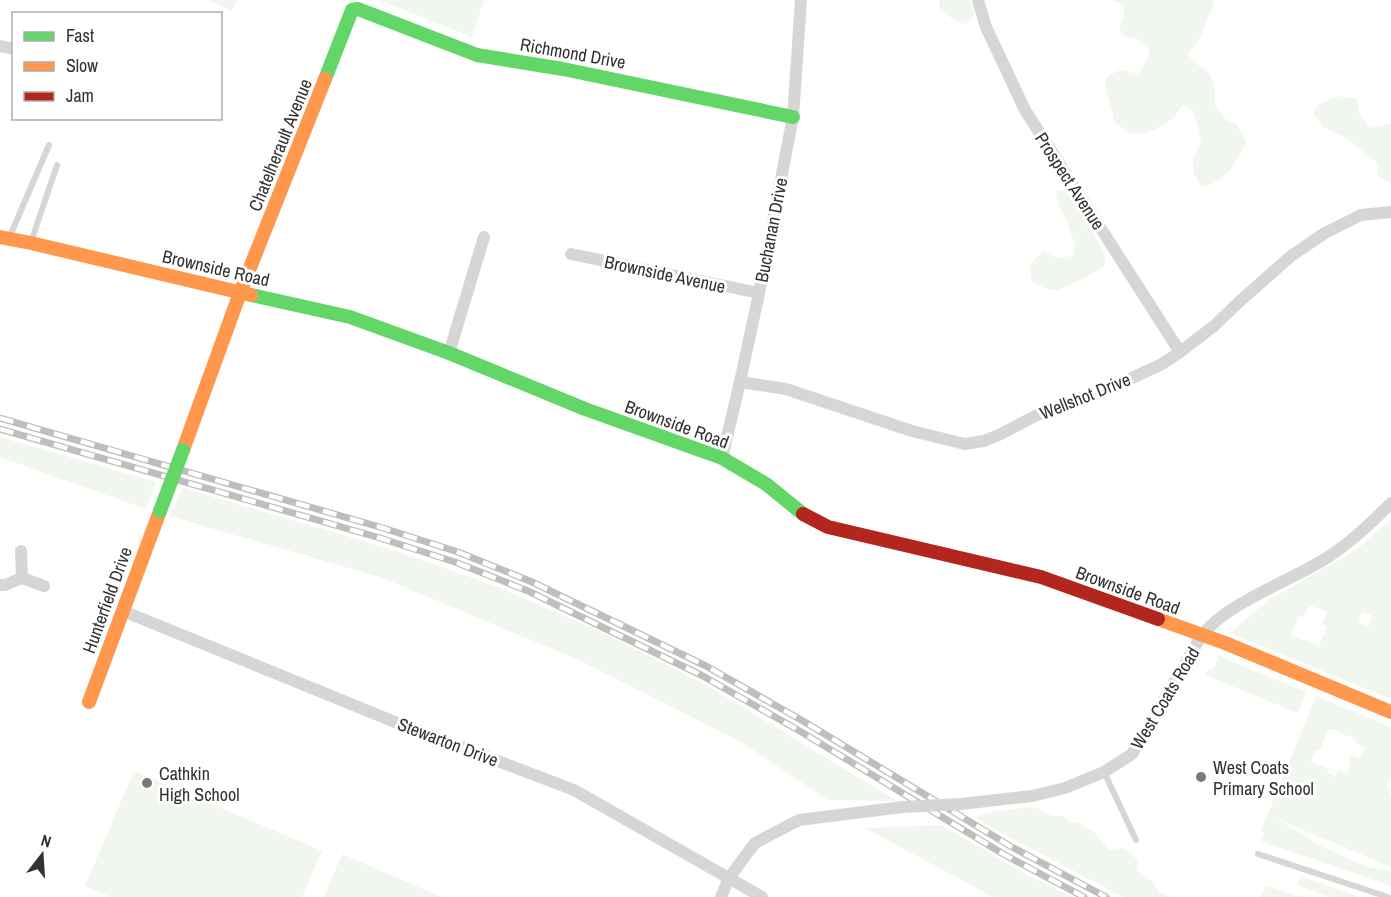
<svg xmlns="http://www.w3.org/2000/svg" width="1391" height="897" viewBox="0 0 1391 897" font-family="'Archivo Narrow',sans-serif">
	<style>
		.green { fill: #f1f6ee; fill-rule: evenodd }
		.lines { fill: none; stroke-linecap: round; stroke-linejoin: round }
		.lane { stroke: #d6d6d6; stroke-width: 6 }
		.street { stroke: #d6d6d6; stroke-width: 12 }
		.fast { stroke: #63d668; stroke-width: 14 }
		.slow { stroke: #ff974d; stroke-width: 14 }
		.jam { stroke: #b3261e; stroke-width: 14 }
		.rail-casing { stroke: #bebebe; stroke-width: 7 }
		.rail { stroke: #fff; stroke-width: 4.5; stroke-dasharray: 14; stroke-linecap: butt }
		.street-bridge { stroke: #d6d6d6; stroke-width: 12 }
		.fast-bridge { stroke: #63d668; stroke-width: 14 }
		.poi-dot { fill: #7a7a7a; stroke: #fff; stroke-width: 2 }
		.labels { text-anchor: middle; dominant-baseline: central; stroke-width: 6; stroke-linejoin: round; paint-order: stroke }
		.street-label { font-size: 18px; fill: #323232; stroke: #fff }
		.poi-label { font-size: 18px; fill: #323232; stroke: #fff; text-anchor: start }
	</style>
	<rect width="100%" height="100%" fill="#fff"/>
	<g class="green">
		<path d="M207 0H237L232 11Z"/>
		<path d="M379 0H484L472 37Z"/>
		<path d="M940 0H970L974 15 966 25 953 19 939 9Z"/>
		<path d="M1112 0H1213L1212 8 1201 36 1188 54 1193 61 1211 75 1215 90V106L1227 121 1236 123 1246 142C1236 163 1225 182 1202 187L1194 175 1193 159 1201 141 1199 130 1192 109 1183 105 1173 118 1160 127 1146 133H1128L1114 121C1112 104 1104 95 1106 77L1120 70 1138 74 1150 54 1147 45 1139 40 1124 36 1119 27 1124 16 1123 6Z"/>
		<path d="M1336 96 1357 99 1359 114 1370 128 1391 124V183L1378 176V163L1342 135 1324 128 1313 114 1318 105Z"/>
		<path d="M1059 190 1068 193 1077 205 1105 254V266C1094 273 1066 289 1055 290 1046 290 1039 285 1032 281L1029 266 1043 251 1057 258 1073 256 1075 246 1066 219 1058 205 1056 192Z"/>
		<path d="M0 437 156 482 146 509 0 457Z"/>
		<path d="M183 488 390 549 493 585 604 633 708 686 897 801 828 800 741 742 579 660 380 577 169 516Z"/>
		<path d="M1391 519V699L1230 633 1267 601 1334 563 1357 549 1368 540ZM1309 605 1327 612 1322 624 1327 627 1319 646 1291 635 1299 616 1304 617ZM1362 612 1372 615 1368 627 1358 623Z"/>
		<path d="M1219 656 1306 692 1298 713 1205 675 1208 670 1213 669Z"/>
		<path d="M1316 696 1391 727V776L1387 787 1391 789 1390 796 1391 797V867L1275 818 1304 835 1316 844 1368 867 1391 871V888V886L1261 841 1264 832 1261 831ZM1333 729 1337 731 1339 733 1346 736 1348 735 1356 740 1355 743 1365 747 1360 759 1350 755 1348 762 1351 763 1347 773 1338 770 1335 777 1327 773 1329 769 1311 762 1316 749 1320 750 1328 730Z"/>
		<path d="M134 771 322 851 302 897H111L85 886Z"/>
		<path d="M1031 807C1042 807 1049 820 1061 815L1066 818 1069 823C1079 822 1083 825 1090 831H1093L1109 850 1120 848 1127 850 1128 853 1137 859 1138 865 1136 870 1152 881 1158 891 1170 897H1123L998 831 975 818C986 810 1016 809 1031 807Z"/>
		<path d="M941 825 1027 875 1073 897H993L865 828Z"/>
		<path d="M342 854 442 897H324Z"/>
		<path d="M1300 876 1359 897H1330L1297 885Z"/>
		<path d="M1266 886 1295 895 1308 897H1261Z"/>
	</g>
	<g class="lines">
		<g class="lane">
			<path d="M10 236 49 145"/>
			<path d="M31 242 57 165"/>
			<path d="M1104 772 1136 840"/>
			<path d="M1258 854 1388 897"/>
		</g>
		<g class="street">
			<path d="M978 0 986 27 1025 110 1180 352"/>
			<path d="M0 46 14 49"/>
			<path d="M571 254 759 293"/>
			<path d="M449 353 484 237"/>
			<path d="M740 382 786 389 912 431 965 444 984 441 1001 434 1037 415 1132 378 1162 364 1180 352 1214 326 1240 301 1291 256 1325 233 1361 215 1391 212"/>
			<path d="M722 458 740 382 759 293 793 117 801 0"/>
			<path d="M21 551 22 578 44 586"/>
			<path d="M0 585H5L22 578"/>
			<path d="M123 611 395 722 574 790 762 897"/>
			<path d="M961 804 1032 796 1065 788 1104 772 1132 754 1202 635C1227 604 1284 583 1320 562 1347 546 1369 525 1391 503"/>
			<path d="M721 897 729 878 755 843 799 820 903 807"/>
		</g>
		<g class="fast">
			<path d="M325 79 352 10 358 9 477 55 563 69 793 117"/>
			<path d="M251 295 350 317 449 353 585 409 722 458 766 484 803 514"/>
		</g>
		<g class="slow">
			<path d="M0 237 31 243 251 295"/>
			<path d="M183 450 240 293 325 79"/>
			<path d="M1158 619 1225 643 1391 712"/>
			<path d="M89 702 160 511"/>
		</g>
		<path class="jam" d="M803 514 828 527 1041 577 1158 619"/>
		<defs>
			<g id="rail">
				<path d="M0 418 383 528 458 552 532 582 706 666 803 721 1010 846 1106 897"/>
				<path d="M0 429 380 538 455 562 528 591 701 675 798 730 1005 855 1084 897"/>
			</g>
		</defs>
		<use href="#rail" class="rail-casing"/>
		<use href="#rail" class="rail"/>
		<path class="street-bridge" d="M903 807 961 804"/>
		<path class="fast-bridge" d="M160 511 183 450"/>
	</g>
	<g class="poi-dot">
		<circle cx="1201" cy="777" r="6"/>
		<circle cx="147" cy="783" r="6"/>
	</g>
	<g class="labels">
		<g class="street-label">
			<text transform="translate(573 53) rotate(10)">Richmond Drive</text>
			<text transform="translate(280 145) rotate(-68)">Chatelherault Avenue</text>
			<text transform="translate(1070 181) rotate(57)">Prospect Avenue</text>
			<text transform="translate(771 230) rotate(-79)">Buchanan Drive</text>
			<text transform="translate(216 268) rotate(13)">Brownside Road</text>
			<text transform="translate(665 274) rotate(12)">Brownside Avenue</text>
			<text transform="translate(1085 396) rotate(-22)">Wellshot Drive</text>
			<text transform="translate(677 424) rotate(20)">Brownside Road</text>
			<text transform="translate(1128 590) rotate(20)">Brownside Road</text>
			<text transform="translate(107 600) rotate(-70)">Hunterfield Drive</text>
			<text transform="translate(1165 698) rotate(-59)">West Coats Road</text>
			<text transform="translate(448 742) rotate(21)">Stewarton Drive</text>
		</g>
		<g class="poi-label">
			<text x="1213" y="767">West Coats<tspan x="1213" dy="21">Primary School</tspan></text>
			<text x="159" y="773">Cathkin<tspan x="159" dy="21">High School</tspan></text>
		</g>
	</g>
	<rect x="12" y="12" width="210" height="108" fill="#ffffff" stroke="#adadad" stroke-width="1.5"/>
	<rect x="24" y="32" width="30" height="9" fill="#63d668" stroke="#adadad" stroke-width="1.5"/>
	<text x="66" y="42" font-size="18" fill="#323232">Fast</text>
	<rect x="24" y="62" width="30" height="9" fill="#ff974d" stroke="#adadad" stroke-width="1.5"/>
	<text x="66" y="72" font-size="18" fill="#323232">Slow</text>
	<rect x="24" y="92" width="30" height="9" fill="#b3261e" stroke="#adadad" stroke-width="1.5"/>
	<text x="66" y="102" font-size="18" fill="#323232">Jam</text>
	<g transform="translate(42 855) rotate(17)" stroke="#ffffff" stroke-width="4.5" paint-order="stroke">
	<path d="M0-4.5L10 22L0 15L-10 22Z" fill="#323232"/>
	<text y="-9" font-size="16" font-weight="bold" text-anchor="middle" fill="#323232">N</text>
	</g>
</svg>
